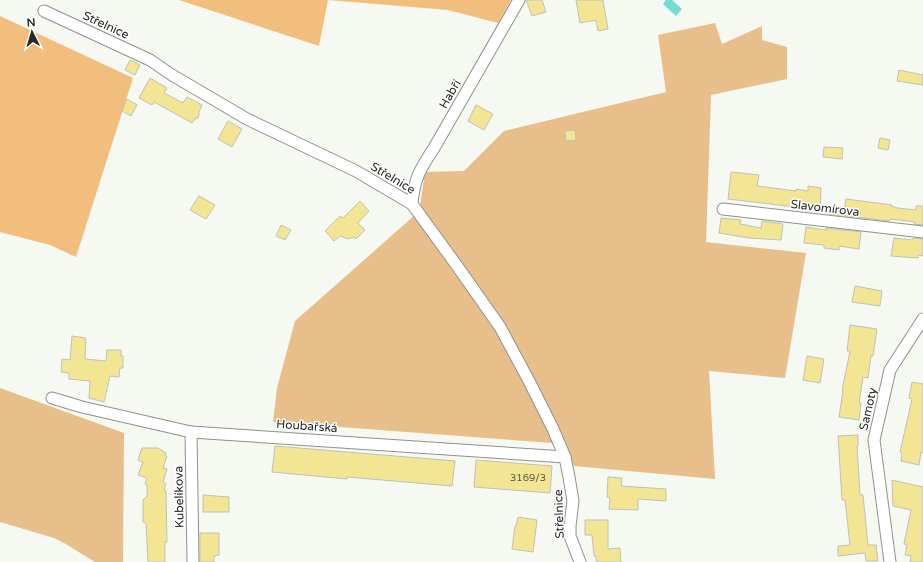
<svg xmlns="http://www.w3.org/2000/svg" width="923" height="562" viewBox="0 0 923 562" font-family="'Varela Round',sans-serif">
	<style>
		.green { fill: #e8be8a }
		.forest { fill: #f2be7e }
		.water { fill: #70dcd2 }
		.building { fill: #f2e695; stroke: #c1c0b8 }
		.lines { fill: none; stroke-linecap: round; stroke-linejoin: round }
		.minor-casing { stroke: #8e928b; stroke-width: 13 }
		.minor { stroke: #fff; stroke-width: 11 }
		.labels { text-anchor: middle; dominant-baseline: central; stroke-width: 3; stroke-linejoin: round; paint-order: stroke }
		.number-label { font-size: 10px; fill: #5a5842 }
		.street-label { font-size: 12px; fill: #272926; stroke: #fff }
	</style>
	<rect width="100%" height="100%" fill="#f5f9f1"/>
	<g class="green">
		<path d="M715 23 722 44 762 26V40L787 47V79L711 95 706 242 806 253 785 378 709 371 715 479 574 466 565 444 273 422 277 388 295 321 415 215 420 206 425 172 464 171 504 131 666 92 658 35Z"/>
		<path d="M0 388 124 433 123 562H95L64 543 54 538 0 522Z"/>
	</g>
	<g class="forest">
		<path d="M179 0H511L498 23 448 10 328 0 319 46Z"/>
		<path d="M0 16 133 78 76 257 50 245 0 232Z"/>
	</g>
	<path class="water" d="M666 0H672L682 9 676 16 663 4Z"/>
	<g class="building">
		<path d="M526 0H542L546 12 532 16Z"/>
		<path d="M576 0H603L608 29 598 31 596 20 580 23Z"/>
		<path d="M130 60 140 65 135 75 125 70Z"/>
		<path d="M899 70 923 75V85L897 81Z"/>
		<path d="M150 78 167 88 164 93 183 103 187 97 202 105 199 112V115L198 118 195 119 192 123 154 102 152 105 139 98Z"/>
		<path d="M127 99 137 105 131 116 122 111Z"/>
		<path d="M476 105 493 114 484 130 468 121Z"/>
		<path d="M228 121 242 129 232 147 218 139Z"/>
		<path d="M575 130 576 140 566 141 565 131Z"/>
		<path d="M880 138 890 140 888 150 878 148Z"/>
		<path d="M824 147 843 148 842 159 823 157Z"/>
		<path d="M731 172 759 175 757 186 796 191V189L808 191V186L821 188 820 210 728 199Z"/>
		<path d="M199 196 215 205 206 219 190 210Z"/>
		<path d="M846 199 892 205 891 206 898 208 916 210V206H923V225L914 224 915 222 908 221 890 219 889 221 828 214 829 209 844 211Z"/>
		<path d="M360 201 369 211 358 223 365 230 356 239 354 237 348 239 340 236 334 241 325 231 340 216 343 218Z"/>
		<path d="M721 218 741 220 740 224 761 228 762 221 783 224 781 240 749 238 719 233Z"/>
		<path d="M281 225 291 230 285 240 276 236Z"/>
		<path d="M806 227 826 230V228L861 232 859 249 839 246V250L824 248V245L804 243Z"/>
		<path d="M894 238 913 240V238L923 239V256L918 255V258L891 256Z"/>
		<path d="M855 286 882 291 880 306 852 302Z"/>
		<path d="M850 325 877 329 873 356H871L868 378 863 377 859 403H861L859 420 839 417 843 391H842L850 351H847Z"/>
		<path d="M72 336 86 338 85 359 106 361 107 350H121V356H123V368H120L119 377 110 376 104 402 89 398 90 381 69 379V373L61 372 62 359 70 360Z"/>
		<path d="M807 356 824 359 820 383 803 380Z"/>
		<path d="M912 382 923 384V453L921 452 919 465 901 461 902 453 900 452 912 399 909 398Z"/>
		<path d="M858 435V446H857L860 495H863L868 545H876L878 561H866L865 553 838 556V546L850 545 845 500H842L838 436Z"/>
		<path d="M275 446 455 461 452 486 347 477V479L272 472Z"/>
		<path d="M142 448H158L166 453 165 455 167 456 163 468 167 469 163 482 166 484 164 490 166 491 167 542H165V562H148L146 523 143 522V500L147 496V485L145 484 147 478 138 475 143 462 138 460Z"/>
		<path d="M476 460 552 466 550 493 474 487Z"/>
		<path d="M608 477 622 478 621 486 666 489V501L638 499V510L609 509 610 498 607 497Z"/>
		<path d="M892 480 923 487V562H910L911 556 905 555 907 545 904 544 911 510 893 506Z"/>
		<path d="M203 495 229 497V512H203Z"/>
		<path d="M518 517 537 520 533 552 512 549 515 526H516Z"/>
		<path d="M585 520H608V549L620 548 621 562H598V561H596V556H594L592 535H585Z"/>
		<path d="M200 533H219V555L214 556V562H200Z"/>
	</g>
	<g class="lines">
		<defs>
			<g id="minor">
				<path d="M44 11 150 60 172 75 247 119 356 171 412 204 455 263 500 327 529 381 553 429 565 457 569 477 573 501 570 526V536L580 562"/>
				<path d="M412 204C414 179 420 169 434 148L519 0"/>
				<path d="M723 209 923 232"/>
				<path d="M52 398 82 407 191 432 565 457"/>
				<path d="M191 432 193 562"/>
				<path d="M890 562 874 440 890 370 923 319"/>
			</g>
		</defs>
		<use href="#minor" class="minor-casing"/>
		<use href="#minor" class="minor"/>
	</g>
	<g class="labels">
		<g class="number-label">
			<text x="528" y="478">3169/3</text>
		</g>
		<g class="street-label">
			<text transform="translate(106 25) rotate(25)">Střelnice</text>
			<text transform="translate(450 94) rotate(-60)">Habří</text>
			<text transform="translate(393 178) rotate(31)">Střelnice</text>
			<text transform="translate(825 208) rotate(7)">Slavomírova</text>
			<text transform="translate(868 409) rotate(-77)">Samoty</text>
			<text transform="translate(307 426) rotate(4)">Houbařská</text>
			<text transform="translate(179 497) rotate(-91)">Kubelíkova</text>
			<text transform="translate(559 514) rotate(-92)">Střelnice</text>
		</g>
	</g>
	<g transform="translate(32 32) rotate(355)" stroke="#ffffff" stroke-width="3" paint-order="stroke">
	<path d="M0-3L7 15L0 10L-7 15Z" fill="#272926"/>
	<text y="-6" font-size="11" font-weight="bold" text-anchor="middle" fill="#272926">N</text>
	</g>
</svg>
